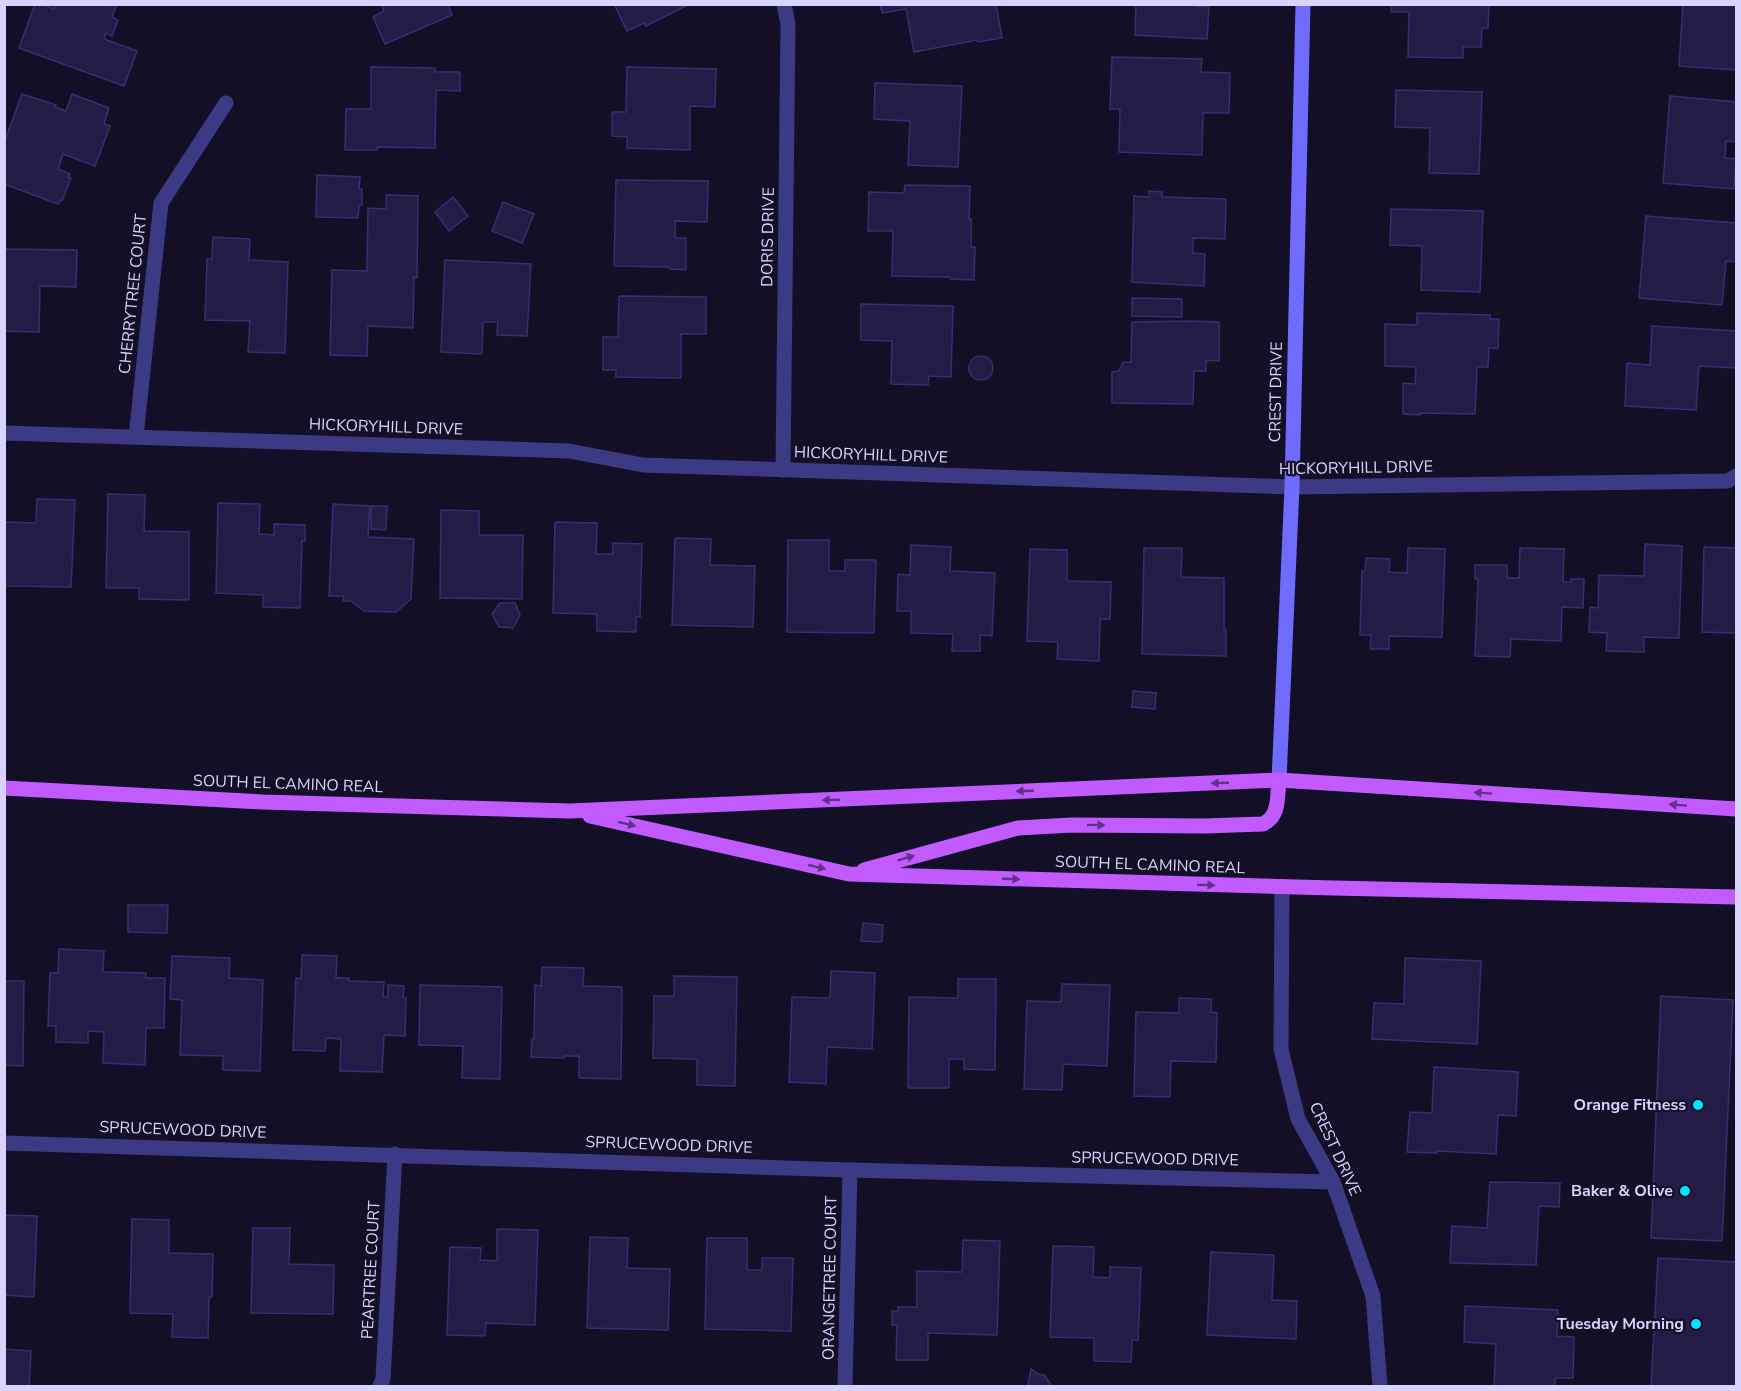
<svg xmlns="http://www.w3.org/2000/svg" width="1741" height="1391" viewBox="0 0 1741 1391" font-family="'Nunito Sans',sans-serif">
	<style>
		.building { fill: #241b47; stroke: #3b2d73; stroke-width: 1.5 }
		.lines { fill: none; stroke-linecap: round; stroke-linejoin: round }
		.street { stroke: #3d3a85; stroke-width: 15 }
		.secondary { stroke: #6f6bff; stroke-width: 15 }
		.primary { stroke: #c25bff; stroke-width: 15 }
		.oneway { fill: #623188 }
		.poi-dot { fill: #00e5ff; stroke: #130f26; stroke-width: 2 }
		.labels { text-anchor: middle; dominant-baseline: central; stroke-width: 4.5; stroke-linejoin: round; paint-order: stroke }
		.street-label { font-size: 16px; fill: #d9d4ff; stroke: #130f26 }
		.poi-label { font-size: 16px; font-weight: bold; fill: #d9d4ff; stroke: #130f26; text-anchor: end }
	</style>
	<rect width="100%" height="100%" fill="#130f26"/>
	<g class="building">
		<path d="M35 4H42L54 9 55 4H117L112 17 118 20 112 36 106 33 104 39 137 51 124 86 19 48Z"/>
		<path d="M381 4H448L452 15 385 44 373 17 384 11Z"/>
		<path d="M614 4H690L646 26 644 23 627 31Z"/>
		<path d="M880 4H996L1002 38 978 42 977 40 914 52 906 9 882 13Z"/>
		<path d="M1136 4H1196V6L1209 7 1207 39 1135 35Z"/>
		<path d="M1391 4H1489L1488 28H1482L1481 47H1463V58L1408 57 1409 12H1391Z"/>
		<path d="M1683 4H1736V70L1679 66Z"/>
		<path d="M1112 57 1202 59 1201 72 1230 73 1229 113H1203L1202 155 1119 152 1120 109H1110Z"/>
		<path d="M371 67 435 68V72H460V91L436 90 435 148 377 147V150H345L346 109H371Z"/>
		<path d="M627 67 716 69 715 107 690 106V150L627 148V137L612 136V112H626Z"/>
		<path d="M875 83 962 86 958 167 908 165 910 121 874 119Z"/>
		<path d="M1396 90 1482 92 1479 174 1429 173 1430 128 1395 127Z"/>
		<path d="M22 94 56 105 55 107 66 111 72 94 109 108 104 124 110 126 95 166 63 154 58 169 70 174 68 177 71 178 62 201 60 200 58 204 4 184V143Z"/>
		<path d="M1670 96 1736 102V142L1726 141 1725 158 1736 159 1734 189 1663 183Z"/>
		<path d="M317 175 360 177 359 189H362V205H359L358 218 316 217Z"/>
		<path d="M616 180 708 181 707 222 675 221V238H686V270L670 269V267L614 266Z"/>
		<path d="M905 185 970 186 969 219H971V247H975L974 280 950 279V277L892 276 893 231H868L869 192 904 193Z"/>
		<path d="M1149 191 1162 192V197L1226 199 1225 239 1193 238V253L1205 254 1204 286 1132 282 1134 196 1149 197Z"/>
		<path d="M386 195 418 196 417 278 414 277 413 328 368 326 367 356 330 355 332 270 367 271 368 208 386 209Z"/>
		<path d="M453 197 468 216 449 231 435 212Z"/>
		<path d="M503 202 534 214 522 243 492 231Z"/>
		<path d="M1391 209 1483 211 1480 292 1421 290 1422 246 1390 245Z"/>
		<path d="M1646 216 1736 223V262L1726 261 1722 305 1639 298Z"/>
		<path d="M213 237 250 239 249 260 288 262 285 353 248 352 250 321 205 320 207 259H212Z"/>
		<path d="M4 249 77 250 76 287 40 286 39 332 4 331Z"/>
		<path d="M445 260 531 264 527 336 497 335 498 322H483L482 354 441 352Z"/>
		<path d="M619 296 706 297V334H681V378L616 377V370H603V337H618Z"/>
		<path d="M1132 298 1182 299V317L1132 316Z"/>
		<path d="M861 304 953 306 951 377 929 376 928 385 891 384 892 341 861 340Z"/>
		<path d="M1417 313 1490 315V319H1499L1498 348H1489L1488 367H1477L1475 414 1420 413V415L1403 414V383L1415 384 1416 367 1385 366V324L1417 325Z"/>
		<path d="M1191 321 1219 322V361L1206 360V371H1194L1193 404 1112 403V372L1119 371 1123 362H1131L1132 322Z"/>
		<path d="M1652 326 1736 331V368L1699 366 1696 410 1625 406 1627 363 1650 365Z"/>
		<circle cx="981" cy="368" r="12"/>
		<path d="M108 494 145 495 144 531 189 532V600L139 599V588H106Z"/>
		<path d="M37 499 75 500 71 587 4 586V522L36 523Z"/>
		<path d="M218 503 260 504 259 534 274 535V524L305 525V541H302L300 608 263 607V595L216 593Z"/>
		<path d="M333 504 370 506 368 537 414 539 411 599 396 612 364 611 351 601H343V596H329Z"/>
		<path d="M371 506H387L386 530 371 529Z"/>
		<path d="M441 510 479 511V535H523L522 599 440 598Z"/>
		<path d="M555 522 597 523 596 554H613V543L642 544 640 617H636V632L597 631V614L553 613Z"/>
		<path d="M675 538 711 539 710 565 755 566 753 627 672 625Z"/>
		<path d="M788 540H829V571H845V560H876L874 633 787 632Z"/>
		<path d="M1645 544 1682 546 1679 638 1644 637V652L1606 651 1607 633 1589 632 1590 607 1598 608 1599 575 1644 576Z"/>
		<path d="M911 545 951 547 950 571 995 573 992 636 980 635V651H952L953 634 911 633V611H897L898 574 910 575Z"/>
		<path d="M1704 547 1736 548V633L1702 632Z"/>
		<path d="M1144 548H1182L1181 577 1224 578V630H1226V656L1142 654Z"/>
		<path d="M1408 548 1445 549 1442 637 1389 636V649H1370L1371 635H1360L1362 571H1365L1366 558 1390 559 1389 572 1407 573Z"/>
		<path d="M1520 548 1564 549 1563 582H1571V579H1584L1583 608 1562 607 1561 641 1511 639 1510 657 1475 656 1478 579H1475V565H1507V578H1519Z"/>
		<path d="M1030 549 1067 550V581L1111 582 1110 619H1100L1099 661 1057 659 1058 642 1027 641Z"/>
		<path d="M500 603H515L520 615 513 628 499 627 492 614Z"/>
		<path d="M1133 691 1156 693 1155 709 1132 707Z"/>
		<path d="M128 905H168L167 933 128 932Z"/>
		<path d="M863 923 883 925 882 942 861 941Z"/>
		<path d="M59 949 104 951 103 972 146 973V978H165L164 1028H146L145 1065 103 1063 104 1032 88 1031V1043L56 1042V1026H48L50 973H58Z"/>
		<path d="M302 955 337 956 336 978H349V981L384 982 383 997H388V985L404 986 403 997 406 998 405 1036 384 1035 382 1072 340 1071 341 1039 326 1038 325 1051 293 1050 296 978 301 979Z"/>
		<path d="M172 956 230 958 229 978 263 980 260 1071 223 1070V1056L180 1055 182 1000 170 999Z"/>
		<path d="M1405 958 1481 961 1477 1044 1372 1039 1374 1003 1404 1004Z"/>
		<path d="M542 967 584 968 583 986 622 987 621 1079 579 1078V1056H564V1058L531 1057 532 1039H534L535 985 541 986Z"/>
		<path d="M831 971 875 973 872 1049 827 1047 826 1084 789 1082 792 997 830 998Z"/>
		<path d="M674 976 737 977 735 1086 697 1085V1059L653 1058 654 996H674Z"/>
		<path d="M958 979H996L995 1070 964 1069V1059H949V1088H908L909 997 958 998Z"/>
		<path d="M4 981H24L23 1066 4 1065Z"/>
		<path d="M1062 984 1110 985 1107 1066 1063 1064 1062 1090 1024 1089 1027 1001 1061 1002Z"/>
		<path d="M420 985 502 987 500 1079 462 1078 463 1046 419 1045Z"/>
		<path d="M1661 996 1733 1000 1722 1241 1651 1238Z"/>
		<path d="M1179 998 1211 999V1012L1217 1013 1216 1062 1171 1061 1170 1097 1134 1096 1136 1012 1179 1013Z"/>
		<path d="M1434 1067 1518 1072 1516 1116 1498 1115 1496 1154 1437 1151V1153L1407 1152 1410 1112 1432 1113Z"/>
		<path d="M1490 1182 1560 1183 1559 1207 1539 1206 1536 1265 1450 1263 1452 1226 1487 1228Z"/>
		<path d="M4 1215 37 1216 34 1297 4 1295Z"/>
		<path d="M132 1219 169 1220V1253L213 1254 212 1297H209L208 1338 172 1337 173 1314 130 1313Z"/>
		<path d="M253 1228H290L289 1264 334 1265 333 1314 251 1313Z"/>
		<path d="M497 1229 538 1230 535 1325 486 1323 485 1336 447 1335 450 1247 481 1248 480 1260 497 1261Z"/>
		<path d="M590 1237 628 1238 627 1268 670 1269 668 1330 587 1328Z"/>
		<path d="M707 1238H747V1270H762V1258H793L791 1331 705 1329Z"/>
		<path d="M963 1240 1000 1241 997 1335 928 1333V1360H896L897 1325H892V1311H898V1307H917V1271L962 1272Z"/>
		<path d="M1053 1246 1094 1247 1093 1277 1110 1278V1267L1141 1268 1138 1340H1132L1131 1362 1094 1361V1338L1050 1337Z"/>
		<path d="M1211 1252 1274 1255 1272 1300 1297 1301 1296 1339 1207 1335Z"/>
		<path d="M1658 1258 1736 1262V1386H1651Z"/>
		<path d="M1465 1306 1558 1310 1557 1336 1574 1337 1573 1378H1555V1386H1494L1496 1344 1464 1342Z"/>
		<path d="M4 1349 31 1351 29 1386H4Z"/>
		<path d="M1031 1369 1038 1374 1044 1375 1052 1386H1028Z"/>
	</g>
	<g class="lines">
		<g class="street">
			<path d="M4 433 569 451 643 465 1292 487 1728 481 1736 476"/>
			<path d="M136 436 161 203 226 103"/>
			<path d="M783 470 788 24 784 4"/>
			<path d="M1282 887 1281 1049 1298 1119 1333 1182 1373 1296 1380 1386"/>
			<path d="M4 1143 850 1170 1333 1182"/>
			<path d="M380 1386 383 1379 395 1154"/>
			<path d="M845 1386 850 1170"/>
		</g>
		<path class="secondary" d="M1279 780 1292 487 1303 4"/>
		<g class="primary">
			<path d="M4 788 263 802 570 811 1279 780 1736 809"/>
			<path d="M590 816 849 874 1333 888 1736 897"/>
			<path d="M864 870 1018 828 1072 825 1205 826 1263 824C1280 816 1277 797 1279 780"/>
		</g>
	</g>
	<defs><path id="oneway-solid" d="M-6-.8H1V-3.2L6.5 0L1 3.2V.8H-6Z" transform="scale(1.5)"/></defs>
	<g class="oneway">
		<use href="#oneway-solid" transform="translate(1220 783) rotate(178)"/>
		<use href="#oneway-solid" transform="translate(1025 791) rotate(178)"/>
		<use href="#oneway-solid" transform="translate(1483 793) rotate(-176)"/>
		<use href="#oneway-solid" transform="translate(831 800) rotate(178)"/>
		<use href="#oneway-solid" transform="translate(1678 805) rotate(-176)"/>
		<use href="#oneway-solid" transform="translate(627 824) rotate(13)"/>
		<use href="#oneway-solid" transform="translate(1096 825) rotate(1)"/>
		<use href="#oneway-solid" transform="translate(906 858) rotate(-16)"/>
		<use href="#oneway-solid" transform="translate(817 867) rotate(13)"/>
		<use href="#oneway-solid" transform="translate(1011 879) rotate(2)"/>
		<use href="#oneway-solid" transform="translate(1206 885) rotate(2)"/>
	</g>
	<g class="poi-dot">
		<circle cx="1698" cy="1105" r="6"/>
		<circle cx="1685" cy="1191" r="6"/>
		<circle cx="1696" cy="1324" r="6"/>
	</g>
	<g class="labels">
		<g class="street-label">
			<text transform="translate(768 237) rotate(-89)">DORIS DRIVE</text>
			<text transform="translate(133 294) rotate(-84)">CHERRYTREE COURT</text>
			<text transform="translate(1276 392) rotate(-89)">CREST DRIVE</text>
			<text transform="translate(386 427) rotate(2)">HICKORYHILL DRIVE</text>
			<text transform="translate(871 455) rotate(2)">HICKORYHILL DRIVE</text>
			<text transform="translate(1356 468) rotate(-1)">HICKORYHILL DRIVE</text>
			<text transform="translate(288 784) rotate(2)">SOUTH EL CAMINO REAL</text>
			<text transform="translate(1150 865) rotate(2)">SOUTH EL CAMINO REAL</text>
			<text transform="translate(183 1130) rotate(2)">SPRUCEWOOD DRIVE</text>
			<text transform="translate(669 1145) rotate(2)">SPRUCEWOOD DRIVE</text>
			<text transform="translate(1335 1149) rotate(65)">CREST DRIVE</text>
			<text transform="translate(1155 1159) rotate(1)">SPRUCEWOOD DRIVE</text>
			<text transform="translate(371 1270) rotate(-87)">PEARTREE COURT</text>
			<text transform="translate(830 1278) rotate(-89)">ORANGETREE COURT</text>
		</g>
		<g class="poi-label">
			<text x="1686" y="1105">Orange Fitness</text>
			<text x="1673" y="1191">Baker &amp; Olive</text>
			<text x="1684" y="1324">Tuesday Morning</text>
		</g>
	</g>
	<rect width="1741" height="1391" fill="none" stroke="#d9d4ff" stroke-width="12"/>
</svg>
